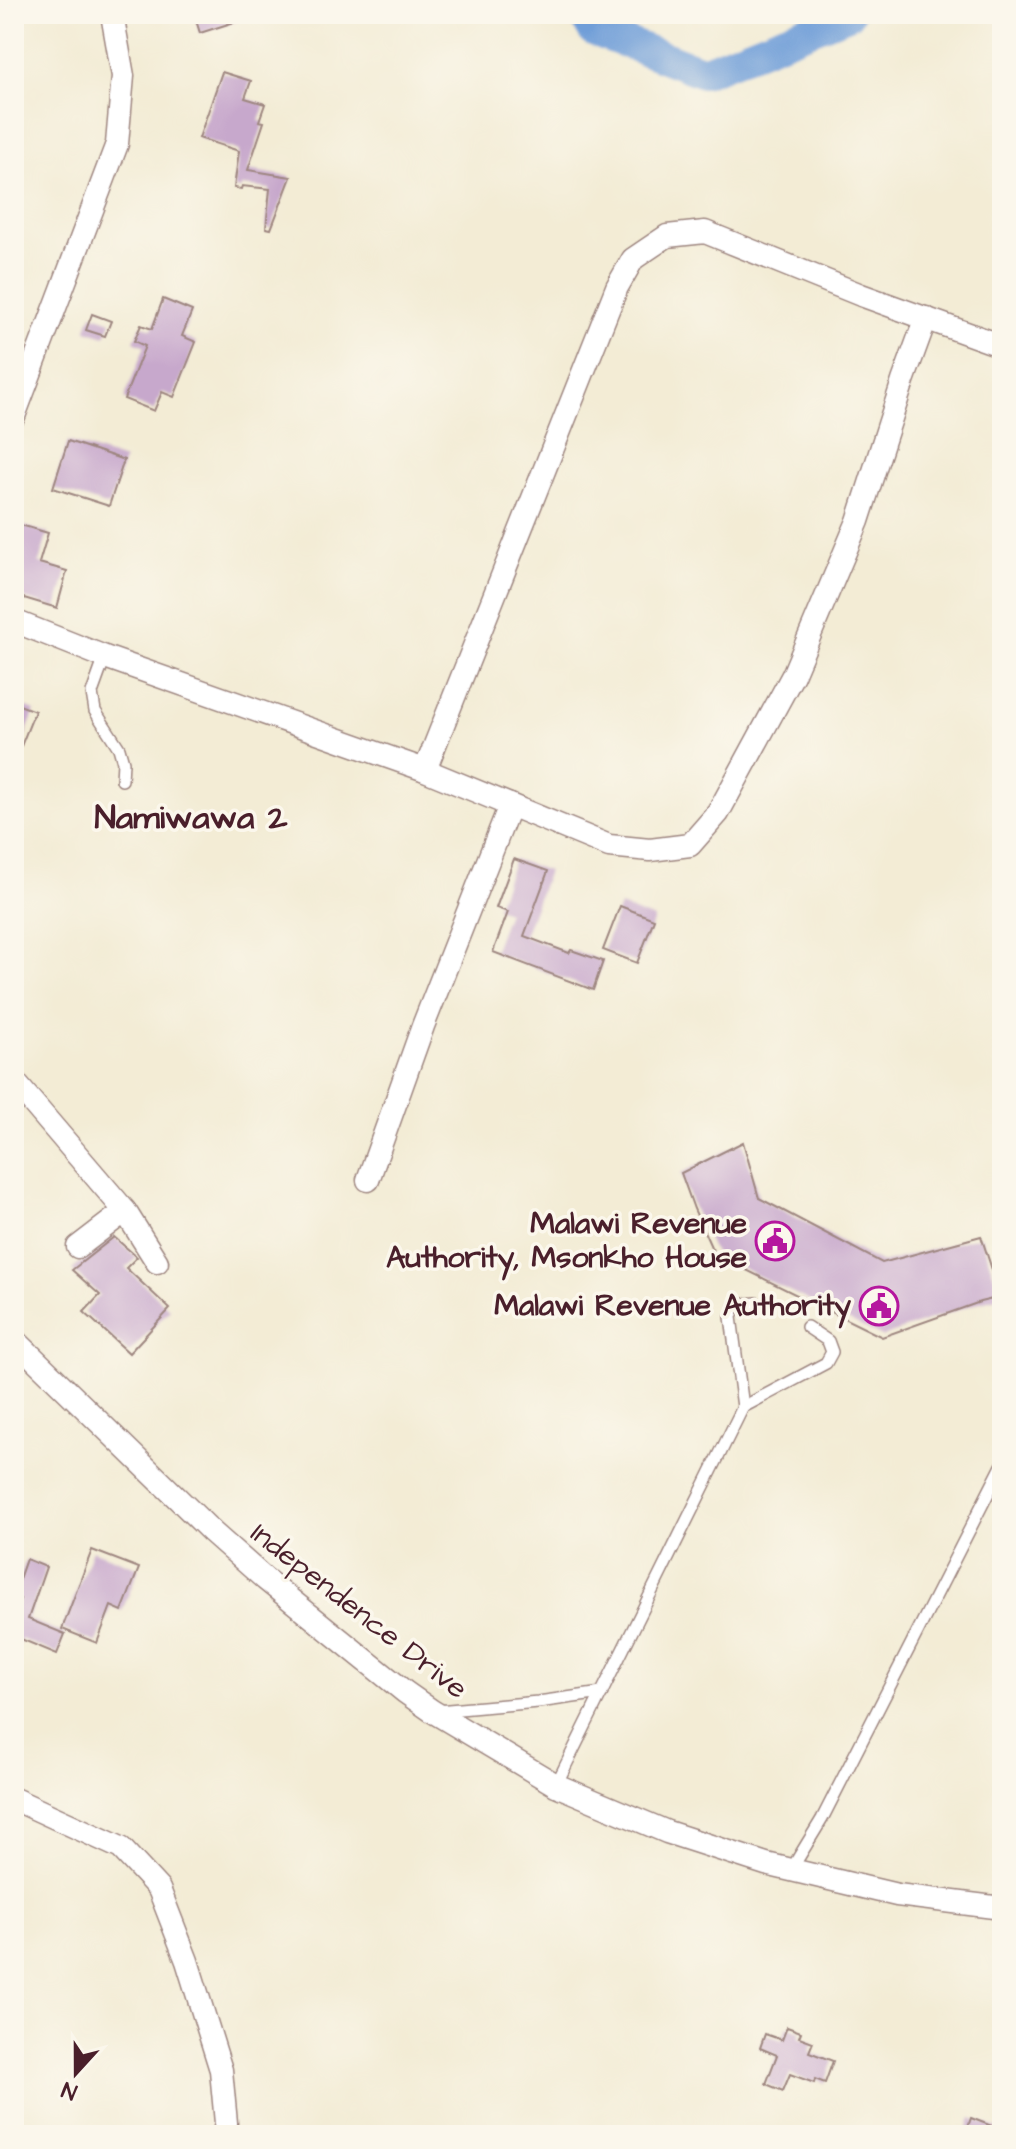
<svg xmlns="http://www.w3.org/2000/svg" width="1016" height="2149" viewBox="0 0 1016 2149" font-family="'Architects Daughter',sans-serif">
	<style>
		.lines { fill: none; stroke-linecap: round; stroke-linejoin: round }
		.river { stroke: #6f9ed8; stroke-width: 32 }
		.building { fill: #c7a8cc }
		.service-casing { stroke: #9e8680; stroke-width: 14 }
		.minor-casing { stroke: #9e8680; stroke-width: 25 }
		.service { stroke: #fff; stroke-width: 11 }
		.minor { stroke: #fff; stroke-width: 22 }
		.labels { text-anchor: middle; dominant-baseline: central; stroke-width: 7; stroke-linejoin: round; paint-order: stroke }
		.poi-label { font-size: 30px; font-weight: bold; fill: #4a1f2b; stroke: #fbf7ec; text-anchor: end }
		.street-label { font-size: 30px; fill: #4a1f2b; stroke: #fbf7ec }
		.quarter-label { font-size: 34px; font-weight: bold; fill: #4a1f2b; stroke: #fbf7ec }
	</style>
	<rect width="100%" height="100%" fill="#fbf7ec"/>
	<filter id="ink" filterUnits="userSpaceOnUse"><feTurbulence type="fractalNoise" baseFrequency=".0125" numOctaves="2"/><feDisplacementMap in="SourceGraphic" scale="16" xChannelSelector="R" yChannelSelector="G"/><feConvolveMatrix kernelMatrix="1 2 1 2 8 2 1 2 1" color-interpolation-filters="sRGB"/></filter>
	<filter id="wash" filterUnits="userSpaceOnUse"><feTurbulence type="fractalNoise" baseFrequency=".006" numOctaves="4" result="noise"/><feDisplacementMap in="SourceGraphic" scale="32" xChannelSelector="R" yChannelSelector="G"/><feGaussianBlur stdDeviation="1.8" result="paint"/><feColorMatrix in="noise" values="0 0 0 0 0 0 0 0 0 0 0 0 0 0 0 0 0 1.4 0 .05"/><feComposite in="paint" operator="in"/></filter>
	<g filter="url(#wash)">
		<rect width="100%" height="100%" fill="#f3ecd5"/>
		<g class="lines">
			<path class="river" d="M584 14 593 30 703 72 848 14"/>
		</g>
		<g id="blocks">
			<g class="building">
				<path d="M194 14H249L250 17 200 33Z"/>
				<path d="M222 72 251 81 245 98 265 104 259 121 264 122 248 170 291 177 271 229 266 228 270 189 242 186 241 189 234 188 239 151 199 138Z"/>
				<path d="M163 299 192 311 182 336 196 342 174 397 162 392 154 411 124 399 145 346 134 341 141 325 152 329Z"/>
				<path d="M92 314 111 321 105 336 86 330Z"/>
				<path d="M68 441 124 460 109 506 53 488Z"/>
				<path d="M14 523 48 533 39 563 67 571 57 608 14 595Z"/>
				<path d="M14 703 35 711 15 761H14Z"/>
				<path d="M514 859 548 871 524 936 569 953 571 950 603 961 593 990 493 952 508 912 496 908Z"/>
				<path d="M620 906 654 919 637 963 603 950Z"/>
				<path d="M743 1142 759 1198 882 1263 981 1236 1001 1297 980 1302 882 1337 718 1256 711 1247 694 1209 681 1173Z"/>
				<path d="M114 1237 137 1257 126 1268 170 1309 129 1353 84 1312 100 1295 72 1270Z"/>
				<path d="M92 1550 139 1568 122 1611 111 1606 97 1643 62 1629Z"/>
				<path d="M26 1559 46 1567 28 1619 65 1634 57 1654 21 1639 16 1652H14V1613L20 1599 14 1597V1593Z"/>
				<path d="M787 2027 801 2032 799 2037 813 2042 809 2052 833 2061 825 2083 815 2079 814 2083 790 2074 783 2091 766 2084 777 2055 760 2048 765 2034 782 2040Z"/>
				<path d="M971 2118 1002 2130V2135H965Z"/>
			</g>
		</g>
	</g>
	<g filter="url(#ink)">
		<use href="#blocks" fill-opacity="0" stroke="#9e8680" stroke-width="2"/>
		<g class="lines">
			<defs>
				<g id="service">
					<path d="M105 657 92 693 95 711 119 748 123 762 122 780"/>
					<path d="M756 1303 735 1305 731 1317 743 1407 826 1363 832 1352 828 1341 807 1327"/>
					<path d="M437 1711 538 1702 602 1693"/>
					<path d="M556 1785 743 1407"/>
					<path d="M791 1870 822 1819 1002 1466"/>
				</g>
				<g id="minor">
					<path d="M14 416 117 144 123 76 112 14"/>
					<path d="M14 621 105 657 425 770 617 287 633 259 667 236 705 232 861 295 1002 346"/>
					<path d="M425 770 609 846 650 850 690 845 718 813 793 675 858 521 903 381 926 318"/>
					<path d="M14 1081 125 1211"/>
					<path d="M368 1180 423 1026 510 805"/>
					<path d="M78 1247 125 1211 157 1262"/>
					<path d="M14 1339 212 1532 265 1579 405 1692 432 1711 556 1785 667 1832 766 1864 897 1895 1002 1908"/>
					<path d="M14 1799 121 1848 159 1889 187 1961 221 2070 226 2123 223 2135"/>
				</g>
			</defs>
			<use href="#service" class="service-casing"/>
			<use href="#minor" class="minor-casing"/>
			<use href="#service" class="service"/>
			<use href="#minor" class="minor"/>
		</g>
	</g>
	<defs>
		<symbol id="civic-ring" viewBox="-11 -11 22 22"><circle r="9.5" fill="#fbf7ec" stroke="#b5179e" stroke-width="1.5"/><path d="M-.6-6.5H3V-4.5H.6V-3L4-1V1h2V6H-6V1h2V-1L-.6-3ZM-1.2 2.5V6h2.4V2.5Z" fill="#b5179e"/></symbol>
	</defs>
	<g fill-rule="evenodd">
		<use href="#civic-ring" x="753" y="1219" width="44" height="44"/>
		<use href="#civic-ring" x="857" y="1284" width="44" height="44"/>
	</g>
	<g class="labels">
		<g class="poi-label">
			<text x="747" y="1224">Malawi Revenue<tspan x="747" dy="34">Authority, Msonkho House</tspan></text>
			<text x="851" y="1306">Malawi Revenue Authority</text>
		</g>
		<g class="street-label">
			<text transform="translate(359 1611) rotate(38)">Independence Drive</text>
		</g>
		<g class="quarter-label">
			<text x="191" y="818">Namiwawa 2</text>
		</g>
	</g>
	<rect width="1016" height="2149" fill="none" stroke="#fbf7ec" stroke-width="48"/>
	<g transform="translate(76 2073) rotate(201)" stroke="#fbf7ec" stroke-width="6" paint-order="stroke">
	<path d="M0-6L14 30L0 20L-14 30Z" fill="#4a1f2b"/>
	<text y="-12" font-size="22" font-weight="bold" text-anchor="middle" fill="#4a1f2b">N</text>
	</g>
</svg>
